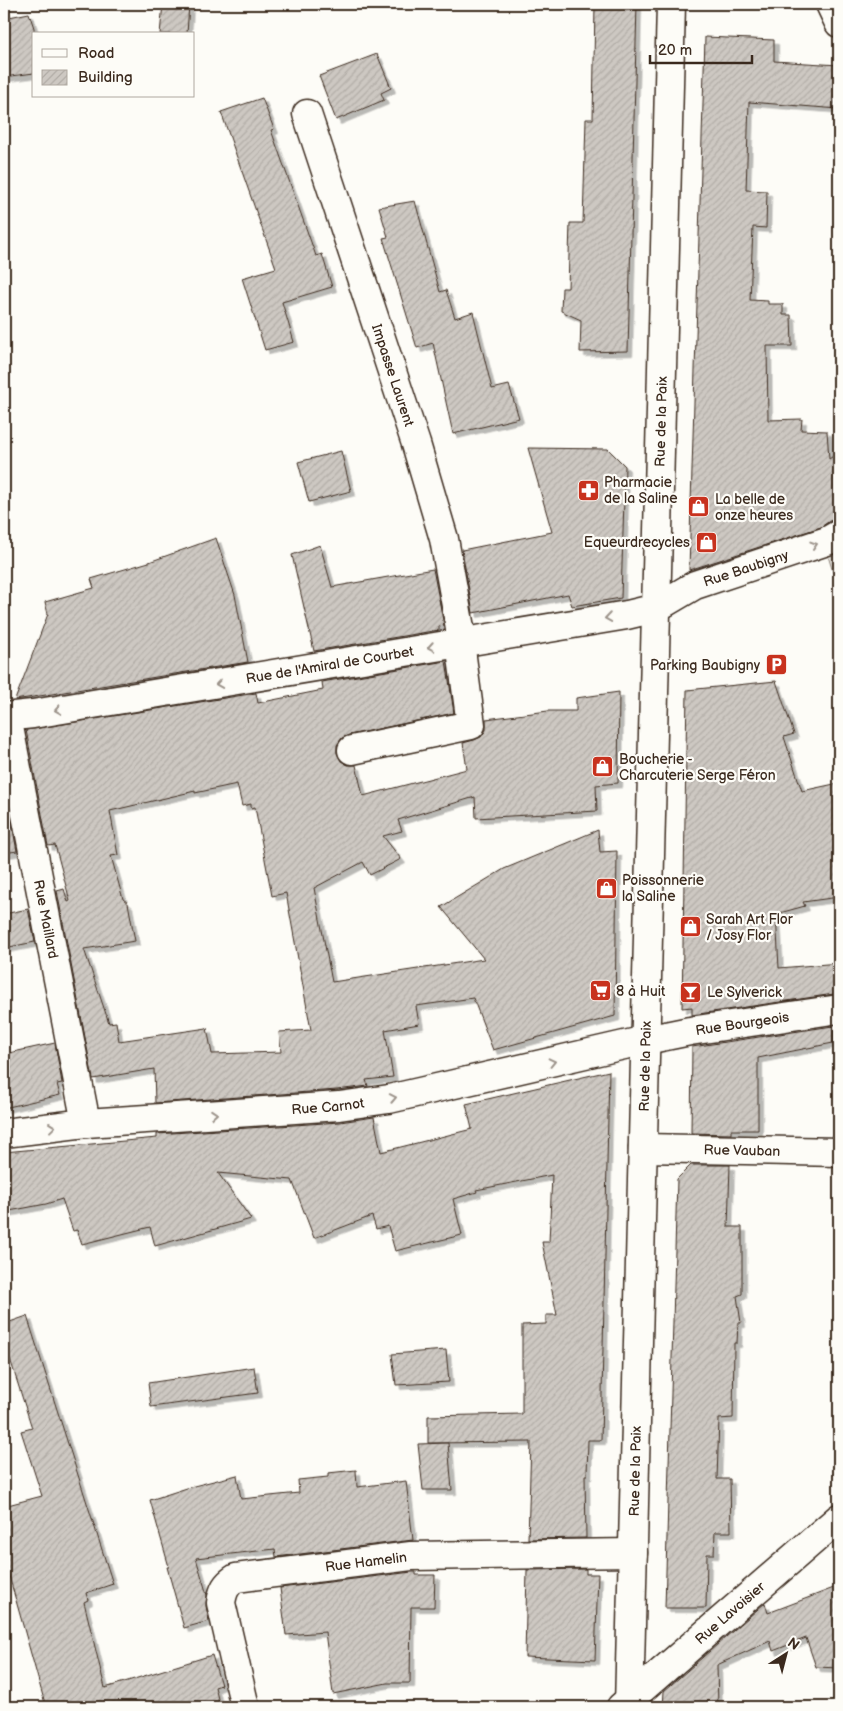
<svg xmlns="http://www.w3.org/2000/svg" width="843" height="1711" viewBox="0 0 843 1711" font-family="'Balsamiq Sans',sans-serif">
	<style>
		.green { fill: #e1ded7; stroke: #8e847a }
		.building { fill: url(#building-hatch); stroke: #3b2a1e; fill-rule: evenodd; filter: url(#shadow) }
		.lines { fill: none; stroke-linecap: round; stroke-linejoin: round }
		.minor-casing { stroke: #3b2a1e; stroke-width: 31 }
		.secondary-casing { stroke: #3b2a1e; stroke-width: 31 }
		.minor { stroke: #fdfcf7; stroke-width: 28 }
		.secondary { stroke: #fdfcf7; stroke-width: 28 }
		.oneway { stroke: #9c938a }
		.labels { text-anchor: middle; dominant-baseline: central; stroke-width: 4.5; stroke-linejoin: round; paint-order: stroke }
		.street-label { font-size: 14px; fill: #3b2a1e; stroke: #fdfcf7 }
		.poi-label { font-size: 14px; fill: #3b2a1e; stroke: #fdfcf7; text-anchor: start }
	</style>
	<defs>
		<pattern id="building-hatch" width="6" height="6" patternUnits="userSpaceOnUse" patternTransform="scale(1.25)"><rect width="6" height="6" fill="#cdc8c2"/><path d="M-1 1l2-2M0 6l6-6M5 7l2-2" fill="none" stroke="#b1aca6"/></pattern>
		<filter id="shadow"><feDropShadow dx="4.5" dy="4.5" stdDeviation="0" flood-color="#0004"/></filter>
	</defs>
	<rect width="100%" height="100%" fill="#fdfcf7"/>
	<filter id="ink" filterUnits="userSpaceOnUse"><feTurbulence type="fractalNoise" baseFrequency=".02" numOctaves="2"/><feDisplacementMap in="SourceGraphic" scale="10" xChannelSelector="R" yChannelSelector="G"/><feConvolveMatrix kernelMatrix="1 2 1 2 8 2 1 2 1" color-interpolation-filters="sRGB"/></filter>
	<g filter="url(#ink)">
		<path class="green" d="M839 552V585H837L828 556Z"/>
		<g class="building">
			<path d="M163 4H189L187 34H160Z"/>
			<path d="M595 4H637L628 351 580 352 581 320 561 311 562 288H568L570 223H583L586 119H593Z"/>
			<path d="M29 13 34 28V73L4 77V18Z"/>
			<path d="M705 37 774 40V61L839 65V109L749 102 746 190 767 191 766 228 753 227 750 300 768 301V304H783V315H791L792 346H767L768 420 802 419 801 430 827 431 829 459 839 452V518L831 520 821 527 689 570Z"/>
			<path d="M377 54 391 88 381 93 384 100 336 120 319 76Z"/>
			<path d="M262 98 274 129 271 130 316 256 322 254 332 287 282 302 294 342 265 350 242 278 276 268 221 112Z"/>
			<path d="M415 201 440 292 446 290 455 318 473 312 492 389 509 385 519 418 453 434 433 343 417 348 383 238 388 237 379 207Z"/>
			<path d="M528 448 608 449 625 466 621 598 572 606 568 594 473 613 462 550 552 532Z"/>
			<path d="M341 451 351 491 309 502 298 462Z"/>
			<path d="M216 538 235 595 248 662 15 700 48 614 45 602 94 588 91 579 149 562Z"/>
			<path d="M320 545 332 587 433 569 444 625 439 626V630L314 651 292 555Z"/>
			<path d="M446 661 454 713 349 735 342 738 337 745V753L341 761 348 765H356L363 796 467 769 463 743 474 740 481 737 486 730V719L548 711H576V698L619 692 618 783 596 785 597 811 476 818 475 797 398 820 402 831 383 836 401 859 370 875 363 862 314 888 332 982 484 959 441 907 504 869 598 830 600 852 617 851 615 1016 493 1050 473 998 416 1006 419 1024 385 1030 393 1077 366 1080 368 1086 337 1090 155 1103 154 1069 93 1079 57 891 64 889 68 902 70 901 55 845 48 846 26 730 256 693 258 703 323 690 322 682ZM237 784 242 806 251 804V808L255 807 272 896 286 893 311 1030 279 1032 281 1052 212 1054 207 1028 119 1041 116 1022 109 1023 84 949 135 941 128 903 123 899 111 856 118 855 110 811 195 791V793Z"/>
			<path d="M776 681 794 734 784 737 802 791 839 783V897L803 902 805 906 776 914 779 968 839 963V991H834V994L692 1015V1007L682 1008 687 690Z"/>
			<path d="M4 782 17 851 4 853Z"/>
			<path d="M28 909 35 942 4 948V914Z"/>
			<path d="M833 1026V1043L758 1058V1130H731V1134L691 1133 692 1047Z"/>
			<path d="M55 1043 62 1083 57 1084 60 1095 4 1108V1054Z"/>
			<path d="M609 1071 601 1440H588L587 1475H585L586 1538 528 1539 531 1442 428 1443V1416L522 1414V1325L546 1324V1315H557L542 1242H549L552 1175 476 1190 477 1192 453 1199 462 1235 395 1251 388 1226 376 1229 372 1216 314 1238 292 1180 218 1173 251 1219 155 1246 150 1227 82 1244 77 1230 73 1231 62 1199 46 1204 4 1212V1152L157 1138V1134L340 1122 374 1117 381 1152 472 1129 466 1104Z"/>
			<path d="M691 1165H730L728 1227H742V1294L737 1296 741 1323H738L737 1343H734L733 1418 719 1419 717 1479H730L731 1532H715L714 1554H707L706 1608H665L677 1179Z"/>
			<path d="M27 1316 113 1584 86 1593 88 1600 84 1602 105 1688 212 1655 221 1685 215 1687 220 1707H46L4 1558V1506L42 1496 21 1431 32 1428 4 1340V1324Z"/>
			<path d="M446 1350 449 1382 396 1385 392 1354Z"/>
			<path d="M254 1367 258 1393 151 1407 148 1383Z"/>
			<path d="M448 1443 452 1490H423L418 1444Z"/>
			<path d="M356 1470 357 1487 406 1481 413 1540 276 1557 275 1549 196 1558 207 1595 206 1606 209 1621 184 1628 167 1567H169L150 1500 190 1487 237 1475 241 1499 299 1493 298 1480 328 1477V1473Z"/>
			<path d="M586 1569V1574H598L595 1660 525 1657 527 1570Z"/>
			<path d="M412 1572H416V1575H435L434 1607H411L410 1683H387L333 1694 325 1632 286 1635 280 1588Z"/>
			<path d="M839 1586V1668L816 1667 806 1638 773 1651 770 1641 717 1665 718 1707H663L664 1691 765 1603 768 1613Z"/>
		</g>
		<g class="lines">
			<defs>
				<g id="minor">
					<path d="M830 4 839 23"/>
					<path id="s1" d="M307 114 416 444 444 539 460 628V642L471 725 352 750"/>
					<path id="s2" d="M4 717 33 714 627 615 656 608 695 585 827 541 839 534"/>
					<path id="s3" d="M7 717 86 1123"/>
					<path id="s4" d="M4 1133 86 1123 339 1106 389 1099 646 1040 690 1031 839 1009"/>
					<path id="s5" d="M643 1148 839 1152"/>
					<path id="s6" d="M245 1707 221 1603C223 1590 226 1584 236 1578L411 1556 633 1553"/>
					<path id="s7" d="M621 1707 839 1518"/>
				</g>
				<g id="secondary">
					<path id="s8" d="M629 1707 671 4"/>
				</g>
			</defs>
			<use href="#minor" class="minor-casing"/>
			<use href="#secondary" class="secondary-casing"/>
			<use href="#minor" class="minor"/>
			<use href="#secondary" class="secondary"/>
		</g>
		<defs><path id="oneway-chevron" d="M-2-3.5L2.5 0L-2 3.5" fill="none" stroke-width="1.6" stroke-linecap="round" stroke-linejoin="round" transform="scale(1.25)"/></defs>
		<g class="oneway">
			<use href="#oneway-chevron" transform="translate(814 545) rotate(-18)"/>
			<use href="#oneway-chevron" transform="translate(608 618) rotate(171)"/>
			<use href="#oneway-chevron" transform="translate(431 647) rotate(170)"/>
			<use href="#oneway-chevron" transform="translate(219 684) rotate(171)"/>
			<use href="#oneway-chevron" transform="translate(58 710) rotate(171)"/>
			<use href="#oneway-chevron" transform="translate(552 1062) rotate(-13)"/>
			<use href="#oneway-chevron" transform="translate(393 1098) rotate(-11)"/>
			<use href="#oneway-chevron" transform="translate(214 1114) rotate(-4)"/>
			<use href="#oneway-chevron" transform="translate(52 1127) rotate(-7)"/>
		</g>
	</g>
	<defs>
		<symbol id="pharmacy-square" viewBox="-11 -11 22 22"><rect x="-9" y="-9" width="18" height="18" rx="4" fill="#c8321e" stroke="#fdfcf7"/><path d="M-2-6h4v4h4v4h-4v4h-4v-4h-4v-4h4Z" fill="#fff"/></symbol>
		<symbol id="shop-square" viewBox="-11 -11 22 22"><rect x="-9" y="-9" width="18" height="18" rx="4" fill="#c8321e" stroke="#fdfcf7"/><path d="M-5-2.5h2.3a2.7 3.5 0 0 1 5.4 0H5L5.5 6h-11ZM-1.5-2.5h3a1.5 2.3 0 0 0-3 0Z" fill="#fff"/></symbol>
		<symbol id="parking-square" viewBox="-11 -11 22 22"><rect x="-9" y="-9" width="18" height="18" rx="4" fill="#c8321e" stroke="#fdfcf7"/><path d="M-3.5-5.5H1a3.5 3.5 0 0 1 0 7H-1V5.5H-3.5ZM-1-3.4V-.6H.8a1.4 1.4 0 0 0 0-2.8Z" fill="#fff"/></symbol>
		<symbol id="supermarket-square" viewBox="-11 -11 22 22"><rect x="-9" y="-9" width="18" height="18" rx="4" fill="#c8321e" stroke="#fdfcf7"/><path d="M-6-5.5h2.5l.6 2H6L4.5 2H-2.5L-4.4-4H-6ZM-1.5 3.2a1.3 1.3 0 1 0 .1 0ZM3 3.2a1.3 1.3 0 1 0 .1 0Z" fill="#fff"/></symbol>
		<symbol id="bar-square" viewBox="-11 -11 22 22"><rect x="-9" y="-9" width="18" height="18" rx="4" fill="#c8321e" stroke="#fdfcf7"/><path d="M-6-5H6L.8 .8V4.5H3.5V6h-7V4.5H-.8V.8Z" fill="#fff"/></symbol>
	</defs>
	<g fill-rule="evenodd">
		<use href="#pharmacy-square" x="576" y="478" width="25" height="25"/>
		<use href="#shop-square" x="686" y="494" width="25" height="25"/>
		<use href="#shop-square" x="694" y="530" width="25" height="25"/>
		<use href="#parking-square" x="764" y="652" width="25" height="25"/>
		<use href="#shop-square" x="590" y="754" width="25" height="25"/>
		<use href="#shop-square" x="594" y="876" width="25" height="25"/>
		<use href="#shop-square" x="678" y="914" width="25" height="25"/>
		<use href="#supermarket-square" x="588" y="978" width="25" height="25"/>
		<use href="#bar-square" x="678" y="980" width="25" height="25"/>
	</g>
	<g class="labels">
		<g class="street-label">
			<text stroke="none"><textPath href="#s1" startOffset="275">Impasse Laurent</textPath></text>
			<text stroke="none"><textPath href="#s8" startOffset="1286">Rue de la Paix</textPath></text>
			<text stroke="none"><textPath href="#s2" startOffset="760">Rue Baubigny</textPath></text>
			<text stroke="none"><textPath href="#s2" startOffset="330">Rue de l'Amiral de Courbet</textPath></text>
			<text stroke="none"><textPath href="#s3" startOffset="206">Rue Maillard</textPath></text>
			<text stroke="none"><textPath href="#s4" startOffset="748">Rue Bourgeois</textPath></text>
			<text stroke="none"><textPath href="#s8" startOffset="641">Rue de la Paix</textPath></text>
			<text stroke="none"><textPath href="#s4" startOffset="325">Rue Carnot</textPath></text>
			<text stroke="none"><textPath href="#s5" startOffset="99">Rue Vauban</textPath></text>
			<text stroke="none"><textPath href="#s8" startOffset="236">Rue de la Paix</textPath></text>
			<text stroke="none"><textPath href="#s6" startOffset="268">Rue Hamelin</textPath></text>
			<text stroke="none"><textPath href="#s7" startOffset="144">Rue Lavoisier</textPath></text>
		</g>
		<g class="poi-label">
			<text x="604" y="482">Pharmacie<tspan x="604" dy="16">de la Saline</tspan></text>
			<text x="715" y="499">La belle de<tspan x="715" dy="16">onze heures</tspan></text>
			<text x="690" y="542" text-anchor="end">Equeurdrecycles</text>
			<text x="760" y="665" text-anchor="end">Parking Baubigny</text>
			<text x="619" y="759">Boucherie -<tspan x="619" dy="16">Charcuterie Serge Féron</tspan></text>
			<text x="622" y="880">Poissonnerie<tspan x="622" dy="16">la Saline</tspan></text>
			<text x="706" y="919">Sarah Art Flor<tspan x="706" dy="16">/ Josy Flor</tspan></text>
			<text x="616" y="991">8 à Huit</text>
			<text x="707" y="992">Le Sylverick</text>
		</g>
	</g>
	<rect width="843" height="1711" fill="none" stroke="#fdfcf7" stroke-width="20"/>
	<rect x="10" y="10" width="823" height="1691" fill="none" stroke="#3b2a1e" stroke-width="2" filter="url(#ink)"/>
	<rect x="32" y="32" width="162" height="65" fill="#fdfcf7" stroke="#afa8a0"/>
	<rect x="42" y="49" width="25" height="8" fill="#fdfcf7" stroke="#afa8a0"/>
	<text x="78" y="58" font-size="15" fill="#3b2a1e">Road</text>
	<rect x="42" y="70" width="25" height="15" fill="url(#building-hatch)" stroke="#afa8a0"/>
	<text x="78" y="82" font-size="15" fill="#3b2a1e">Building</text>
	<g transform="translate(786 1654) rotate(36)" stroke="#fdfcf7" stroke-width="4" paint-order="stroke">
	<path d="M0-4L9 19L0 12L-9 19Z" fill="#3b2a1e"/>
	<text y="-8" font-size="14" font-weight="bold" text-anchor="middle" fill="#3b2a1e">N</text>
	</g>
	<path d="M650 55v8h102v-8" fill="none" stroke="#3b2a1e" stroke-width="2.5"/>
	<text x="658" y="55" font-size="15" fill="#3b2a1e" stroke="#fdfcf7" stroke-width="4" paint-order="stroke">20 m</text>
</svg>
